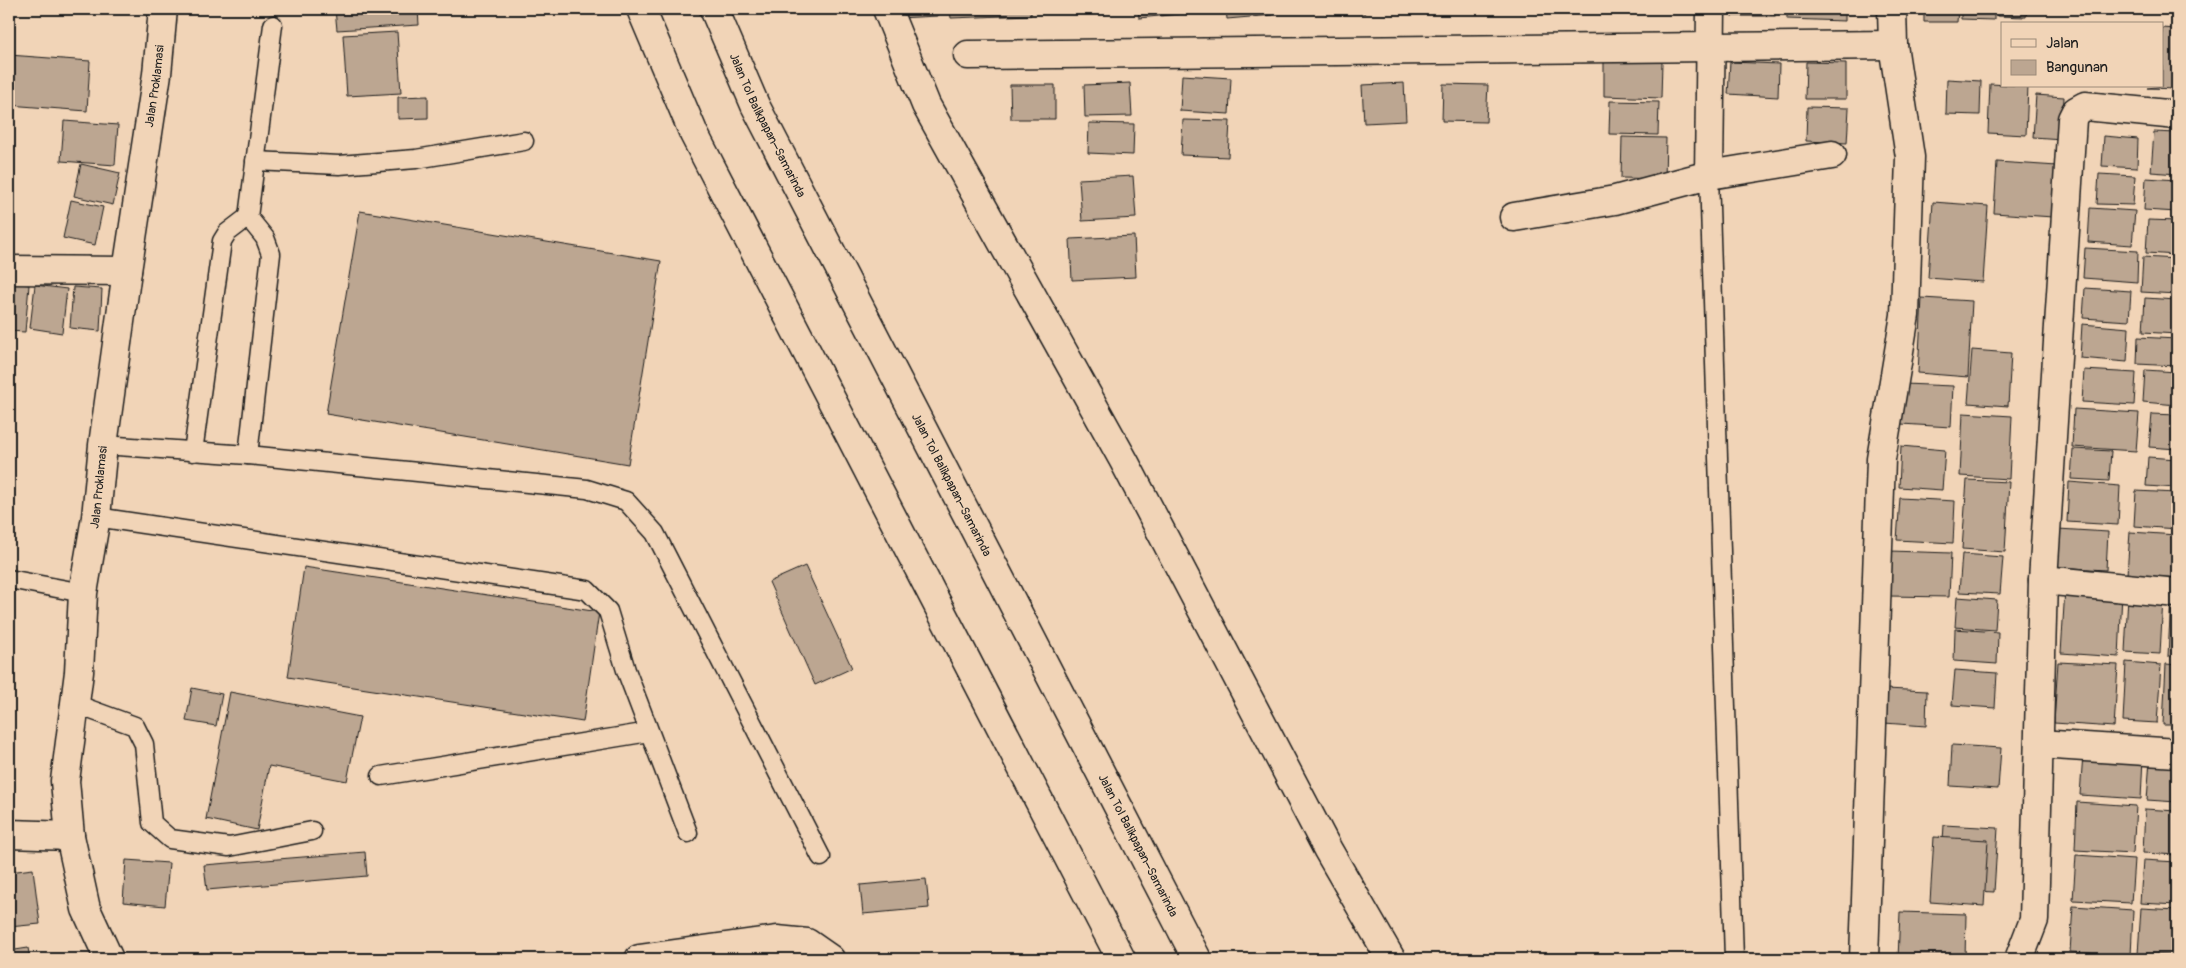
<svg xmlns="http://www.w3.org/2000/svg" width="2186" height="968" viewBox="0 0 2186 968" font-family="Pangolin,sans-serif">
	<style>
		.building { fill: #bca691; stroke: #1c1c1c }
		.lines { fill: none; stroke-linecap: round; stroke-linejoin: round }
		.service-casing { stroke: #1c1c1c; stroke-width: 21 }
		.minor-casing { stroke: #1c1c1c; stroke-width: 31 }
		.motorway-casing { stroke: #1c1c1c; stroke-width: 31 }
		.service { stroke: #f1d4b7; stroke-width: 18 }
		.minor { stroke: #f1d4b7; stroke-width: 28 }
		.motorway { stroke: #f1d4b7; stroke-width: 28 }
		.labels { text-anchor: middle; dominant-baseline: central; stroke-width: 4; stroke-linejoin: round; paint-order: stroke }
		.street-label { font-size: 12px; fill: #1c1c1c; stroke: #f1d4b7 }
	</style>
	<rect width="100%" height="100%" fill="#f1d4b7"/>
	<filter id="ink" filterUnits="userSpaceOnUse"><feTurbulence type="fractalNoise" baseFrequency=".02" numOctaves="2"/><feDisplacementMap in="SourceGraphic" scale="10" xChannelSelector="R" yChannelSelector="G"/><feConvolveMatrix kernelMatrix="1 2 1 2 8 2 1 2 1" color-interpolation-filters="sRGB"/></filter>
	<g filter="url(#ink)">
		<g class="building">
			<path d="M335 9H418L419 25 337 30Z"/>
			<path d="M897 9H937L938 16 898 18Z"/>
			<path d="M950 9H1031V15L951 18Z"/>
			<path d="M1138 9H1179V14L1139 18Z"/>
			<path d="M1226 9H1272L1273 15 1227 19Z"/>
			<path d="M1285 9H1365V13L1285 11Z"/>
			<path d="M1529 9H1576V11Z"/>
			<rect x="1732" y="9" width="43" height="7"/>
			<path d="M1787 9H1845V21L1787 19Z"/>
			<path d="M1924 9H1958L1957 22H1924Z"/>
			<path d="M1961 9H1994V20L1961 19Z"/>
			<path d="M1998 9H2027L2026 17 1997 16Z"/>
			<path d="M2162 28 2177 29V89L2148 88 2162 86Z"/>
			<path d="M397 32 401 93 347 96 343 35Z"/>
			<path d="M9 55 90 61 87 111 9 105Z"/>
			<path d="M1604 61 1662 62 1661 98 1604 96Z"/>
			<path d="M1730 62 1779 64 1778 97 1728 94Z"/>
			<path d="M1806 62 1846 63V99H1805Z"/>
			<path d="M1182 75 1231 78 1229 114 1180 111Z"/>
			<path d="M1947 79 1981 81 1980 115 1946 114Z"/>
			<path d="M1130 83 1132 116 1085 117 1084 85Z"/>
			<path d="M1404 83 1406 121 1364 123 1362 85Z"/>
			<path d="M1443 84 1488 85 1486 122 1442 121Z"/>
			<path d="M1990 84 2028 86 2026 135 1988 133Z"/>
			<path d="M1010 85H1055V119H1011Z"/>
			<path d="M2036 95 2064 97 2062 139 2033 137Z"/>
			<path d="M428 96V118L398 119V97Z"/>
			<path d="M1610 101 1659 102 1658 135 1609 134Z"/>
			<path d="M1807 107 1849 108 1847 143 1806 141Z"/>
			<path d="M1183 120 1230 121 1228 157 1181 155Z"/>
			<path d="M64 121 118 125 115 165 61 161Z"/>
			<path d="M1089 123 1134 124 1133 155 1088 153Z"/>
			<path d="M2154 132 2177 133V174L2151 172Z"/>
			<path d="M2104 136 2138 139 2137 168 2102 166Z"/>
			<path d="M1622 137 1666 138 1665 179 1621 178Z"/>
			<path d="M1997 162 2057 166 2053 217 1994 213Z"/>
			<path d="M81 164 120 173 113 205 74 196Z"/>
			<path d="M2099 174 2135 176 2133 205 2097 204Z"/>
			<path d="M1133 176 1136 218 1082 221 1079 179Z"/>
			<path d="M2146 178 2177 180V212L2144 210Z"/>
			<path d="M71 200 103 207 95 245 63 238Z"/>
			<path d="M1933 202 1988 206 1983 282 1928 278Z"/>
			<path d="M2090 208 2135 211 2132 245 2088 242Z"/>
			<path d="M360 211 661 261 628 464 326 414Z"/>
			<path d="M2148 220 2177 221V255L2146 253Z"/>
			<path d="M1134 236 1136 277 1072 280 1070 239Z"/>
			<path d="M2085 248 2138 251 2137 282 2083 278Z"/>
			<path d="M2143 257 2177 259V294L2141 292Z"/>
			<path d="M9 283 29 285 25 332 9 331Z"/>
			<path d="M35 285 67 289 62 333 30 328Z"/>
			<path d="M73 287 102 289 100 331 70 328Z"/>
			<path d="M2085 288 2131 291 2129 321 2083 318Z"/>
			<path d="M1922 298 1972 301 1968 377 1918 373Z"/>
			<path d="M2145 298 2177 300V334L2143 332Z"/>
			<path d="M2082 324 2129 328 2127 362 2080 358Z"/>
			<path d="M2138 337 2177 339V366L2137 364Z"/>
			<path d="M1972 350 2011 353 2008 406 1968 403Z"/>
			<path d="M2084 370 2136 373 2134 405 2082 402Z"/>
			<path d="M2145 370 2177 372V405L2143 402Z"/>
			<path d="M1904 384 1953 386 1951 427 1901 424Z"/>
			<path d="M2074 409 2139 413 2136 451 2072 447Z"/>
			<path d="M1963 413 2012 416 2009 479 1960 476Z"/>
			<path d="M2152 414 2177 415V449L2149 447Z"/>
			<path d="M1901 446 1945 450 1942 490 1899 487Z"/>
			<path d="M2073 449 2111 451 2109 481 2071 479Z"/>
			<path d="M2148 457 2177 459V488L2146 486Z"/>
			<path d="M1967 480 2009 482 2005 552 1962 549Z"/>
			<path d="M2069 482 2120 486 2118 525 2067 522Z"/>
			<path d="M2136 491 2177 493V529L2134 526Z"/>
			<path d="M1900 498 1955 501 1953 543 1897 540Z"/>
			<path d="M2058 529 2108 532 2106 570 2056 567Z"/>
			<path d="M2130 532 2177 535V578L2127 574Z"/>
			<path d="M1890 551 1951 553 1949 597 1888 596Z"/>
			<path d="M1962 554 2003 557 2000 594 1959 592Z"/>
			<path d="M805 566 852 668 815 685 769 582Z"/>
			<path d="M304 567 599 612 583 722 288 677Z"/>
			<path d="M2065 589 2122 593 2119 657 2061 653Z"/>
			<path d="M2128 596 2163 598 2160 654 2125 652Z"/>
			<path d="M1957 597 1997 600 1995 630 1955 627Z"/>
			<path d="M2171 597H2177V656H2168Z"/>
			<path d="M1955 629 1998 632 1997 664 1954 661Z"/>
			<path d="M2058 662 2118 665 2114 727 2054 723Z"/>
			<path d="M2126 662 2161 665 2157 723 2123 721Z"/>
			<path d="M2166 664 2177 665V725H2163Z"/>
			<path d="M1955 670 1997 673 1995 708 1952 705Z"/>
			<path d="M192 688 222 694 216 726 186 721Z"/>
			<path d="M1886 689 1927 691 1926 726 1884 723Z"/>
			<path d="M230 692 360 717 347 781 269 766 257 830 206 819Z"/>
			<path d="M1952 745 2001 748 1998 789 1950 786Z"/>
			<path d="M2083 754 2143 757 2141 799 2080 795Z"/>
			<path d="M2150 760 2177 762V802L2147 800Z"/>
			<path d="M2077 802 2136 806 2133 853 2075 850Z"/>
			<path d="M2145 809 2177 811V855L2143 853Z"/>
			<path d="M1944 825 1998 828 1994 892 1940 889Z"/>
			<path d="M1934 837 1988 840 1984 906 1930 902Z"/>
			<path d="M365 852 367 876 207 890 204 865Z"/>
			<path d="M2076 855 2134 859 2131 903 2073 900Z"/>
			<path d="M126 860 169 863 165 906 123 902Z"/>
			<path d="M2143 860 2177 862V905L2140 903Z"/>
			<path d="M33 869 40 924 9 927V872Z"/>
			<path d="M926 879 929 908 863 914 860 885Z"/>
			<path d="M2073 906 2133 910 2131 956 2070 952Z"/>
			<path d="M2141 908 2177 910V956L2138 954Z"/>
			<path d="M1900 912 1966 914 1965 959H1898Z"/>
			<path d="M28 948 30 959H9V951Z"/>
		</g>
		<g class="lines">
			<defs>
				<g id="service">
					<path d="M255 161 339 165 416 159 524 141"/>
					<path d="M1709 175 1734 959"/>
					<path d="M103 445 248 455 587 489 626 501 655 533 821 857"/>
					<path d="M193 452 222 241 227 233 248 217"/>
					<path d="M248 455 271 254 265 238 248 217 273 25"/>
					<path d="M96 517 587 590 608 611 626 670 688 833"/>
					<path d="M9 579 83 593"/>
					<path d="M75 704 135 726 144 744 152 823 170 839 229 847 312 831"/>
					<path d="M381 776 649 732"/>
				</g>
				<g id="minor">
					<path d="M887 9 926 105 1124 461 1328 850 1391 959"/>
					<path d="M968 55 1893 45"/>
					<path d="M1709 175 1711 9"/>
					<path d="M1514 217 1615 200 1709 175 1832 155"/>
					<path d="M9 270 127 271"/>
					<path d="M2043 580 2177 593"/>
					<path d="M2039 744 2177 753"/>
					<path d="M9 834 70 836"/>
					<path id="s1" d="M109 959 86 909 70 836 65 781 79 672 83 593 96 517 103 445 127 271 157 74 163 9"/>
					<path d="M639 959 777 940 807 943 830 959"/>
					<path d="M1864 959 1881 459 1905 315 1910 157 1893 45 1892 9"/>
					<path d="M2019 959 2034 920 2043 580 2072 119 2076 111 2085 106 2177 115"/>
				</g>
				<g id="motorway">
					<path d="M641 9 694 134 1121 959"/>
					<path id="s2" d="M714 9 755 105 1197 959"/>
				</g>
			</defs>
			<use href="#service" class="service-casing"/>
			<use href="#minor" class="minor-casing"/>
			<use href="#motorway" class="motorway-casing"/>
			<use href="#service" class="service"/>
			<use href="#minor" class="minor"/>
			<use href="#motorway" class="motorway"/>
		</g>
	</g>
	<g class="labels">
		<g class="street-label">
			<text stroke="none"><textPath href="#s1" startOffset="886">Jalan Proklamasi</textPath></text>
			<text stroke="none"><textPath href="#s2" startOffset="128">Jalan Tol Balikpapan–Samarinda</textPath></text>
			<text stroke="none"><textPath href="#s1" startOffset="481">Jalan Proklamasi</textPath></text>
			<text stroke="none"><textPath href="#s2" startOffset="532">Jalan Tol Balikpapan–Samarinda</textPath></text>
			<text stroke="none"><textPath href="#s2" startOffset="938">Jalan Tol Balikpapan–Samarinda</textPath></text>
		</g>
	</g>
	<rect width="2186" height="968" fill="none" stroke="#f1d4b7" stroke-width="30"/>
	<rect x="15" y="15" width="2156" height="938" fill="none" stroke="#1c1c1c" stroke-width="2" filter="url(#ink)"/>
	<rect x="2001" y="22" width="162" height="65" fill="#f1d4b7" stroke="#9c8a79"/>
	<rect x="2011" y="39" width="25" height="8" fill="#f1d4b7" stroke="#9c8a79"/>
	<text x="2046" y="48" font-size="15" fill="#1c1c1c">Jalan</text>
	<rect x="2011" y="60" width="25" height="15" fill="#bca691" stroke="#9c8a79"/>
	<text x="2046" y="72" font-size="15" fill="#1c1c1c">Bangunan</text>
</svg>
